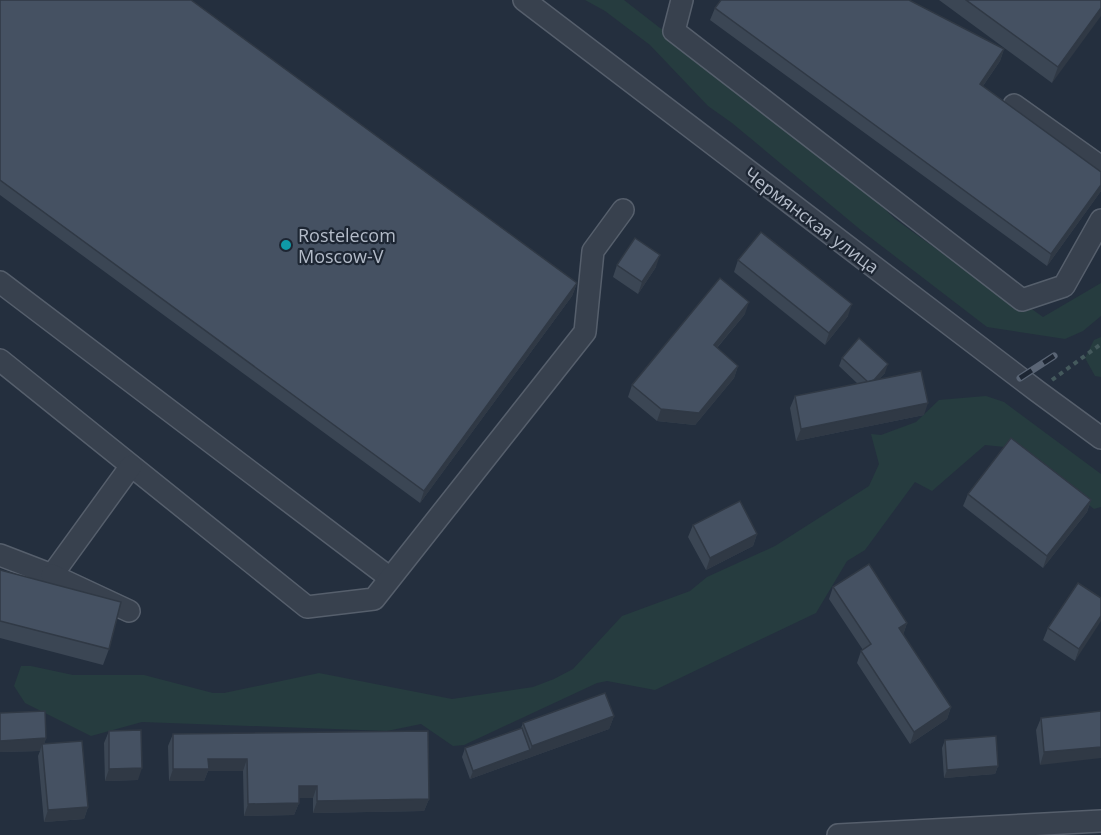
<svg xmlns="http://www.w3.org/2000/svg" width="1101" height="835" viewBox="0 0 1101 835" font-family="'Open Sans',sans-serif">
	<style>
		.green { fill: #263c3f }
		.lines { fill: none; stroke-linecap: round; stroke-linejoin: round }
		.minor-casing { stroke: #565f6c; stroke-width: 24 }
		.path { stroke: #44595c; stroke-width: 4; stroke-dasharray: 4.5 4.5; stroke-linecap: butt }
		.minor { stroke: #38414e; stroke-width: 21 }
		.rail-casing { stroke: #5a6575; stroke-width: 7 }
		.rail { stroke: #1d2633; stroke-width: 4.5; stroke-dasharray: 14; stroke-linecap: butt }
		.wall { fill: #3b4654 }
		.shaded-wall { fill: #303945 }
		.building { fill: #455162; stroke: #303945; stroke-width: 1.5 }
		.culture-dot { fill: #0f9aa8; stroke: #1d2633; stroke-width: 2 }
		.labels { text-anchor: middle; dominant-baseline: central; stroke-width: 4.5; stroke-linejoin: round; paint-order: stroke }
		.street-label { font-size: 18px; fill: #b4bcc9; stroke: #1d2633 }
		.poi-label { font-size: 18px; fill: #b4bcc9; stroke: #1d2633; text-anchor: start }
	</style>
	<rect width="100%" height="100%" fill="#242f3e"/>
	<g class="green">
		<path d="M585 0H624L660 28 680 38 851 176 895 219 971 274 1022 302 1043 317 1101 283V316L1083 331 1065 339 987 327 862 231 732 123 708 106 650 45 605 11Z"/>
		<path d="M1101 337V377L1095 376 1085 358 1094 340Z"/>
		<path d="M986 396 1004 402 1101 474V507L1094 509 1015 448 985 445 932 491 915 482 865 550 847 561 816 613 655 690 607 681 597 683 464 745 453 746 421 724 387 731 142 722 91 736 25 703 14 686 21 666H31L73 675H144L213 693H224L319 673 452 699 533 687 554 679 573 669 622 616 690 591 707 577 775 546 869 486 879 464 871 434 881 435 916 422 939 400Z"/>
	</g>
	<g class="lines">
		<defs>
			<g id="minor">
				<path d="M524 0 1037 391 1101 438"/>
				<path d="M682 0 674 31 1022 300 1064 286 1101 220"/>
				<path d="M1014 105 1101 167"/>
				<path d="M0 282 390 578"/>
				<path d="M0 360 307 607 374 599 585 332 593 251 623 210"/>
				<path d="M0 555 52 575 131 466"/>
				<path d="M52 575 129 611"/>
				<path d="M838 835 1101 821"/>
			</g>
		</defs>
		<use href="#minor" class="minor-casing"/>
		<path class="path" d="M1052 380 1101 344"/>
		<use href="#minor" class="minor"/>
		<defs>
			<path id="rail" d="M1020 378 1054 356"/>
		</defs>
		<use href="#rail" class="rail-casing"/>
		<use href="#rail" class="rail"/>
	</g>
	<g class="wall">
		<path d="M0 0 577 283 572 296 420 503 0 195Z"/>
		<path d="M939 0H1101L1052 83Z"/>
		<path d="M715 8 1004 49 1000 61 983 86 1101 172V191L1047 266 710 20Z"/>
		<path d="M738 260 848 316 825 345 734 272Z"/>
		<path d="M617 265 656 267 638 294 613 277Z"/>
		<path d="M745 314 717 348 738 366 734 378 695 425 657 421 628 397 632 385Z"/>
		<path d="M842 358 885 373 879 379 924 415 796 441 790 408 795 396 858 384 839 366Z"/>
		<path d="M968 494 1091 500 1087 512 1043 568 963 506Z"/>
		<path d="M693 525 757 534 753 546 706 570 688 537Z"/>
		<path d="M0 570 109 649 103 665 0 638Z"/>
		<path d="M833 587 907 623 903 635 951 707 947 719 910 744 857 663 861 651 863 650 829 599Z"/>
		<path d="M1101 598 1075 661 1043 640 1048 628Z"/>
		<path d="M1101 711 1040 765 1036 730 1041 718Z"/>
		<path d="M0 713 46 738 44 744 88 807 84 819 44 822 38 756 40 751 0 752Z"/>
		<path d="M614 716 609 729 470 779 462 757 465 748 521 728 523 723Z"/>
		<path d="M109 731 138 780 105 781 104 743Z"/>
		<path d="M173 734 429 799 424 811 313 813V798H299V803L294 815 244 816 243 771H208L204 781H169L168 746Z"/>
		<path d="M945 740 998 766 995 774 944 778 942 748Z"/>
	</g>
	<g class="shaded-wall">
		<path d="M1101 8V16L1052 83 1058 67Z"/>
		<path d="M1004 49 1000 61 976 96 980 84Z"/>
		<path d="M1101 185V191L1047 266 1051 254Z"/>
		<path d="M660 255 656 267 638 294 642 282Z"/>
		<path d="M577 283 572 296 420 503 424 491Z"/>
		<path d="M749 302 745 314 709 357 714 345Z"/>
		<path d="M852 304 848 316 825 345 829 333Z"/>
		<path d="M888 364 885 373 868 392 871 384Z"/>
		<path d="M738 366 734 378 695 425 657 421 661 409Z"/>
		<path d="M928 403 924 415 796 441 801 429Z"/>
		<path d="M1091 500 1087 512 1043 568 1047 556Z"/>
		<path d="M757 534 753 546 706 570 710 558Z"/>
		<path d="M1101 616V621L1075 661 1079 649Z"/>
		<path d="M907 623 903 635 899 628Z"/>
		<path d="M951 707 947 719 910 744 914 732Z"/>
		<path d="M614 716 609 729 470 779 473 771 530 750 532 746Z"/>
		<path d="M46 738 43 748 42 744 40 751 0 752V741Z"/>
		<path d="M1101 747V758L1040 765 1044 752Z"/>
		<path d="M208 759H247L243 771H208L204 781H169L173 769Z"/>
		<path d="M998 766 995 774 944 778 947 770Z"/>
		<path d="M142 768 138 780 105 781 109 769Z"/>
		<path d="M299 786H317L313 798H294Z"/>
		<path d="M429 799 424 811 313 813 317 801Z"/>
		<path d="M299 803 294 815 244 816 248 804Z"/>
		<path d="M88 807 84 819 44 822 48 810Z"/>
	</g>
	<g class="building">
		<path d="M0 0H191L577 283 424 491 0 180Z"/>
		<path d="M721 0H909L1004 49 980 84 1101 172V185L1051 254 715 8Z"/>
		<path d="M966 0H1101V8L1058 67Z"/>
		<path d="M761 232 852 304 829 333 738 260Z"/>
		<path d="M635 238 660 255 642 282 617 265Z"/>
		<path d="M720 278 749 302 714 345 738 366 699 413 661 409 632 385Z"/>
		<path d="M859 338 888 364 874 380 868 382 842 358Z"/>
		<path d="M921 371 928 403 801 429 795 396Z"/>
		<path d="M1011 438 1091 500 1047 556 968 494Z"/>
		<path d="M740 501 757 534 710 558 693 525Z"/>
		<path d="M869 564 907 623 899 628 951 707 914 732 861 651 871 644 833 587Z"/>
		<path d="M0 570 121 602 109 649 0 621Z"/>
		<path d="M1078 583 1101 598V616L1079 649 1048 628Z"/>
		<path d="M605 693 614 716 532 746 523 723Z"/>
		<path d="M45 711 46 738 0 741V713Z"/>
		<path d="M1101 711V747L1044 752 1041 718Z"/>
		<path d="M522 728 530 750 473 771 465 748Z"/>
		<path d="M141 730 142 768 109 769V731Z"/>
		<path d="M428 731 429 799 317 801V786H299V803L248 804 247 759H208L209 769H173V734Z"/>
		<path d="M996 736 998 766 947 770 945 740Z"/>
		<path d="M82 741 88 807 48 810 42 744Z"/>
	</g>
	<circle class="culture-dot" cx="286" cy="245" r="6"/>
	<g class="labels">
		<g class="street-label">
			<text transform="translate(812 220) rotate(37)">Чермянская улица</text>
		</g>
		<g class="poi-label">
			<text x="298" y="235">Rostelecom<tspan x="298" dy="21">Moscow-V</tspan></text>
		</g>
	</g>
</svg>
